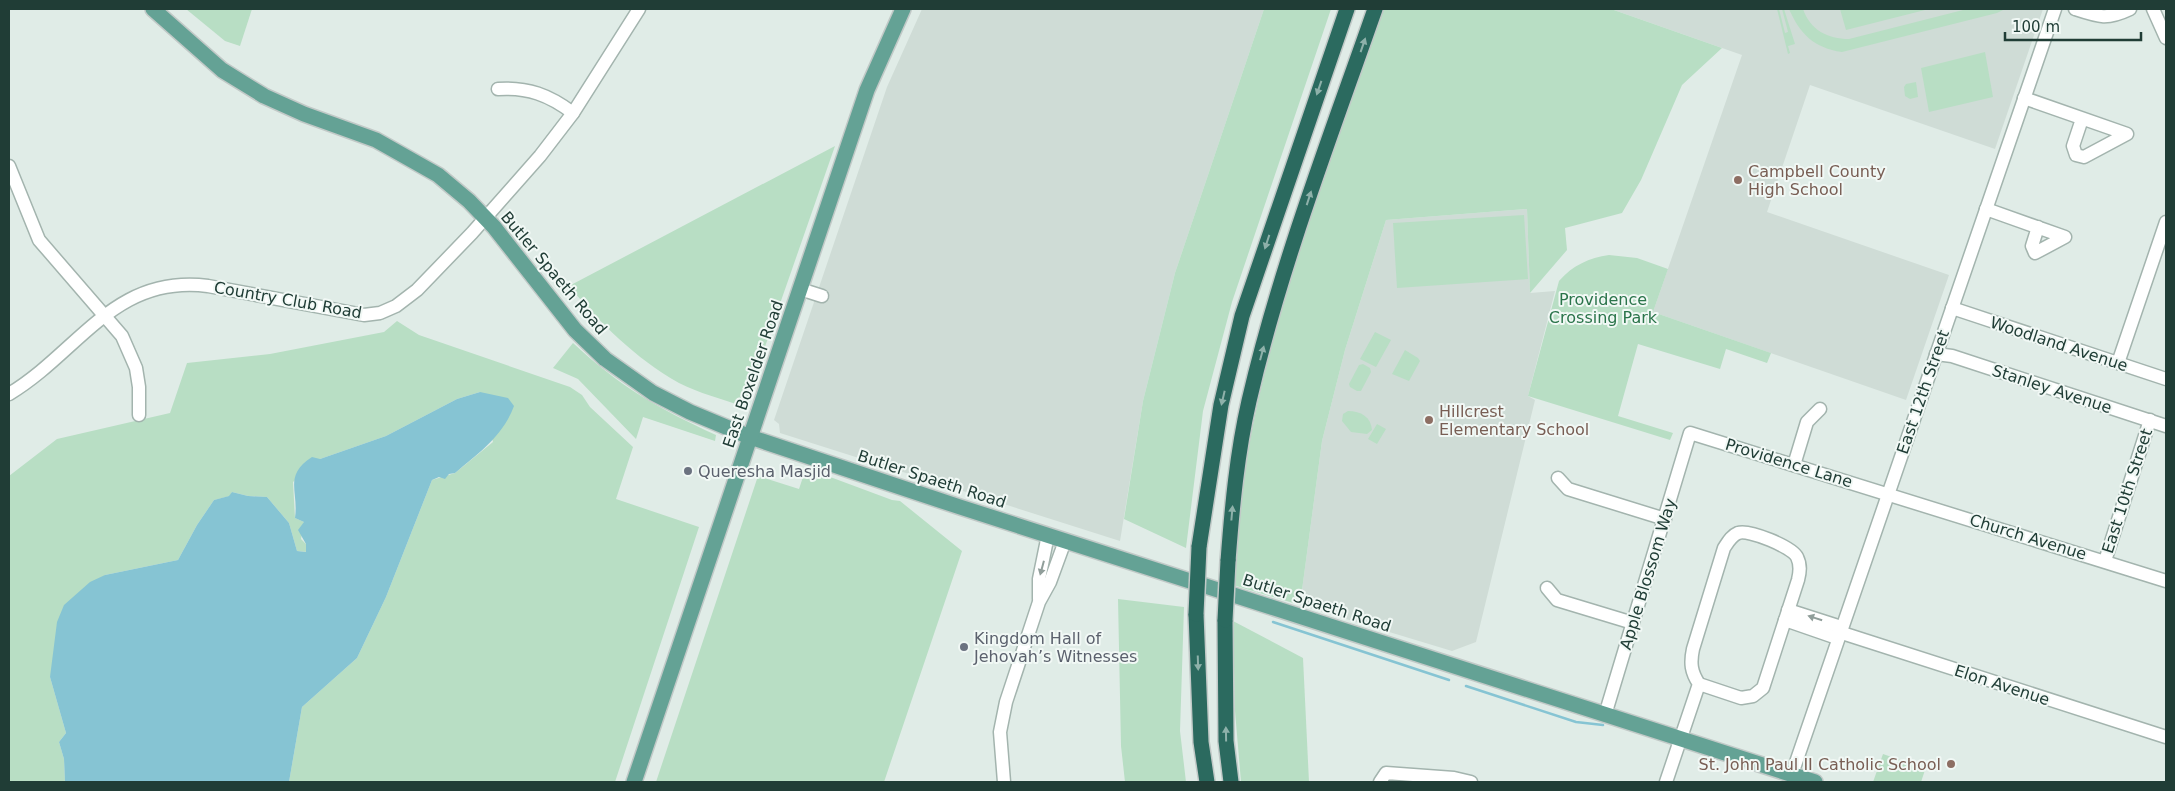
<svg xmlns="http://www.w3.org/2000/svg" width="2175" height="791" viewBox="0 0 2175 791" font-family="'DejaVu Sans',sans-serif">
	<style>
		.built { fill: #cfdcd6 }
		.green { fill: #b8dec4 }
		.water { fill: #86c4d3 }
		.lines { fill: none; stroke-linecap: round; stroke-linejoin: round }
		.stream { stroke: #86c4d3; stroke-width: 2.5 }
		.minor-casing { stroke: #a3b4ae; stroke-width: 15 }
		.major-casing { stroke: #c1c9c7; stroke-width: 18 }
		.highway-casing { stroke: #c1c9c7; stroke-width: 18 }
		.minor { stroke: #fff; stroke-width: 12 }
		.major { stroke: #64a295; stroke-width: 15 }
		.highway { stroke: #2b6a5f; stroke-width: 15 }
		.highway-bridge-casing { stroke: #c1c9c7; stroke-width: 18; stroke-linecap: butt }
		.highway-bridge { stroke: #2b6a5f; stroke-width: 15 }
		.oneway { fill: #8eb1aa }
		.oneway2 { fill: #909e9a }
		.education-dot { fill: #8d6e63; stroke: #f1f8f5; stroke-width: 2 }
		.worship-dot { fill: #6b7280; stroke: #f1f8f5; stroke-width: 2 }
		.labels { text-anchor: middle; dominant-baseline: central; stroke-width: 4; stroke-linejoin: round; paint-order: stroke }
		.education-label { font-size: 16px; fill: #785e54; stroke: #f1f8f5; text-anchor: start }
		.street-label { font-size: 16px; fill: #203d36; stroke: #f1f8f5 }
		.park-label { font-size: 16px; fill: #2a744a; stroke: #f1f8f5 }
		.worship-label { font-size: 16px; fill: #5b616d; stroke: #f1f8f5; text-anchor: start }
	</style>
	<rect width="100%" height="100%" fill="#e0ece7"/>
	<g class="built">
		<path d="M922 9H1264L1175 273 1143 401 1120 541 780 433 779 424 774 420 887 87Z"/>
		<path d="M1611 9H2043L1995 149 1810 85 1767 212 1949 275 1906 400 1653 312 1742 55Z"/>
		<path d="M1527 209 1530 293 1555 291 1528 396 1535 400 1476 642 1452 651 1300 605 1322 441 1345 350 1386 220Z"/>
	</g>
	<g class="green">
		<path d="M186 9H252L240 46 225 41Z"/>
		<path d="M1264 9H1331L1232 302 1203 411 1186 548 1124 519 1143 401 1175 273Z"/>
		<path d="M1383 9H1611L1722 48 1682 85 1641 180 1622 213 1565 228 1567 250 1530 293 1527 209 1386 220 1345 350 1322 441 1300 605 1233 585C1238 523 1244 462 1258 401 1288 268 1339 138 1383 9Z"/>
		<path d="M1777 9H1779L1785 33 1788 32 1782 9H1784L1795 44 1788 46 1790 53 1788 54Z"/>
		<path d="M1789 9H1803C1810 30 1828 39 1849 39L1967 9H2005L1997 13 1842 52C1814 48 1800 34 1789 9Z"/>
		<path d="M1840 9H1929L1846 30Z"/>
		<path d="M1985 52 1993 97 1929 112 1921 68Z"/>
		<path d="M1916 82 1918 97 1910 99 1905 96 1904 87 1906 84Z"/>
		<path d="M835 146 744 407C723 399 698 393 679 383 635 358 600 323 569 286Z"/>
		<path d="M1524 215 1528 279 1397 288 1393 223Z"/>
		<path d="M1609 255 1637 258 1668 269 1653 312 1771 353 1767 363 1726 349 1720 369 1638 344 1618 416 1673 433 1670 440 1528 396 1559 281C1573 265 1589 258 1609 255Z"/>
		<path d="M397 321 419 335 570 387 582 395 590 407 633 447 616 499 699 527 615 782H289L302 707 357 658 386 597 432 480 455 473 493 442 480 392 457 399 386 436 320 459 293 482 295 518 304 522 301 539 306 544 307 552 297 551 289 523 267 497 248 496 232 492 230 496 214 500 197 525 178 560 105 575 50 677 66 733 59 742 64 759 65 782H9V476L57 439 170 413 187 363 270 354 384 332Z"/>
		<path d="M1375 332 1391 340 1376 367 1360 359Z"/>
		<path d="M573 343C619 386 659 409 716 435L715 441 643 417 636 439 578 379 553 368Z"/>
		<path d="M1405 350 1418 358 1420 361 1409 381 1392 374Z"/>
		<path d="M1363 364 1370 368 1371 372 1361 391H1357L1350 387 1349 384 1359 365Z"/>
		<path d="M1348 411C1361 411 1371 417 1372 430L1367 434 1351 432 1342 421 1343 414Z"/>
		<path d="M1377 424 1386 429 1377 444 1368 439Z"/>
		<path d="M806 468 892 500 900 501 962 551 884 782H656L758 476 799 489Z"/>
		<path d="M1118 599 1184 607 1180 731 1186 782H1125L1121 746Z"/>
		<path d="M1233 621 1303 658 1309 782H1241L1235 711Z"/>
		<path d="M1883 754 1903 761 1905 765 1906 763 1925 770 1921 782H1873Z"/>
	</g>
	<path class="water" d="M480 392 508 398 514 406C503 436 479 453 455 473L449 474 445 479 439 477 432 480 386 597 357 658 302 707 289 782H65L64 759 59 742 66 733 50 677 57 622 64 605 90 582 105 575 178 560 197 525 214 500 229 496 232 492 248 496 267 497 289 523 297 551 306 552V544L298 530 304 522 295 518C299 491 283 476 312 457L320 459 386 436 457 399Z"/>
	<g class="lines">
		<g class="stream">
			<path d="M1273 622 1449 680"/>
			<path d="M1466 686 1576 722 1603 725"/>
		</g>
		<defs>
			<g id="minor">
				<path d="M2075 9C2099 17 2107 20 2130 9"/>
				<path d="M2153 9 2166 38"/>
				<path d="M498 89C528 87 549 95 573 113"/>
				<path d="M2024 98C2058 110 2092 122 2127 134L2084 157 2076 155 2073 146 2082 119"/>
				<path d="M9 166 39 240 122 336 136 368 139 387V415"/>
				<path d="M1986 209 2065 237 2035 253 2032 246 2038 227"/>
				<path d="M800 289 822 296"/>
				<path d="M1952 308 2166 379"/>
				<path d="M1936 354 1952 356 2166 426"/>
				<path d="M2118 363 2166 222"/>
				<path d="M9 394C79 352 114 274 208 286L364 315 380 313 396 306 417 290 472 233 540 156 573 113 639 9"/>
				<path d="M1794 465 1807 422 1820 409"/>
				<path d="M1558 478 1568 489 1665 519"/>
				<path d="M2105 561 2150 420"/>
				<path d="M1547 588 1557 600 1633 623"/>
				<path d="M1039 599V579L1048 535"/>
				<path d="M1788 610 1841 627"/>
				<path d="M1785 620 1837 638"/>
				<path d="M1839 632 2166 737"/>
				<path d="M1605 715 1690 433 2166 581"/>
				<path d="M1792 774 2055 9"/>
				<path d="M1004 782 1000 732 1006 702 1039 602 1050 582 1065 541"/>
				<path d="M1380 782 1386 773 1454 778 1471 782"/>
				<path d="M1666 782 1699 684C1691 672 1690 663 1693 649L1724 548C1728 542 1731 536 1738 533 1749 529 1792 547 1797 557 1801 565 1800 572 1798 580L1763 688 1753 696 1741 698 1699 684"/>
			</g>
			<g id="major">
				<path d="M153 9 222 70 264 96 304 114 376 140 438 175 469 201 494 227 575 330 605 359 653 393 690 412 750 437 960 507 1815 782"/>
				<path d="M634 782 867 90 903 9"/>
			</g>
			<g id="highway">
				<path d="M1199 547 1221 405 1242 316 1347 9"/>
				<path d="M1228 561C1232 508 1237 453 1249 401 1280 267 1330 138 1375 9"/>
				<path d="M1196 614 1201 742 1207 782"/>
				<path d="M1225 620 1226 741 1231 782"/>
			</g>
		</defs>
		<use href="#minor" class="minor-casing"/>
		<use href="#major" class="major-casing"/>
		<use href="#highway" class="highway-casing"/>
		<use href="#minor" class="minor"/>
		<use href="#major" class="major"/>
		<use href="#highway" class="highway"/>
		<defs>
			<g id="highway-bridge">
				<path d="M1196 614 1199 547"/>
				<path d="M1225 620 1228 561"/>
			</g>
		</defs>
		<use href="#highway-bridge" class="highway-bridge-casing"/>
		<use href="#highway-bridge" class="highway-bridge"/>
	</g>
	<defs><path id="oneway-solid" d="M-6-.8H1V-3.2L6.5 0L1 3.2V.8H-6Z" transform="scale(1.25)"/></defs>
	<g class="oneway">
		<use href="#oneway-solid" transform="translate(1363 45) rotate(-71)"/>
		<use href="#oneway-solid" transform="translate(1319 88) rotate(109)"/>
		<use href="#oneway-solid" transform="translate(1309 198) rotate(-72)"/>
		<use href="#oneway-solid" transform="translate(1267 242) rotate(108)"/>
		<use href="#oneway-solid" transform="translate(1262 353) rotate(-75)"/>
		<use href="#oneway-solid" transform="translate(1223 398) rotate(103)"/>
		<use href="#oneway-solid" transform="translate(1232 513) rotate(-85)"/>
		<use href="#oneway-solid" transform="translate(1198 663) rotate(88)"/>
		<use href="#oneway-solid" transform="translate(1226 734) rotate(-91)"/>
	</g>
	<g class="oneway2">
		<use href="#oneway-solid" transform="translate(1042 568) rotate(105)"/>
		<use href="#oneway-solid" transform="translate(1815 618) rotate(-162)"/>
	</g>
	<g class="education-dot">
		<circle cx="1738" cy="180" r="5"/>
		<circle cx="1429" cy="420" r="5"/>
		<circle cx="1951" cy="764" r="5"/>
	</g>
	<g class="worship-dot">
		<circle cx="688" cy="471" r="5"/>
		<circle cx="964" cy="647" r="5"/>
	</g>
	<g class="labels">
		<g class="education-label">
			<text x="1748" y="171">Campbell County<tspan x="1748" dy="18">High School</tspan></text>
			<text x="1439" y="411">Hillcrest<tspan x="1439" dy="18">Elementary School</tspan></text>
			<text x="1941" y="764" text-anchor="end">St. John Paul II Catholic School</text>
		</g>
		<g class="street-label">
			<text transform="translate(554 273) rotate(50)">Butler Spaeth Road</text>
			<text transform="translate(288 300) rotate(10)">Country Club Road</text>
			<text transform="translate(2059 344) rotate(18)">Woodland Avenue</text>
			<text transform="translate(753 374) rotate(-71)">East Boxelder Road</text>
			<text transform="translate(2052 389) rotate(18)">Stanley Avenue</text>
			<text transform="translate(1923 392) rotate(-71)">East 12th Street</text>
			<text transform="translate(1789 463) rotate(17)">Providence Lane</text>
			<text transform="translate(932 479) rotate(18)">Butler Spaeth Road</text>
			<text transform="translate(2127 491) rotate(-72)">East 10th Street</text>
			<text transform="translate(2028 537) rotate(17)">Church Avenue</text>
			<text transform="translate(1648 574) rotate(-73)">Apple Blossom Way</text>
			<text transform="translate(1317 603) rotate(18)">Butler Spaeth Road</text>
			<text transform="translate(2002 685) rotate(18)">Elon Avenue</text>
		</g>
		<g class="park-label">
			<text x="1603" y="299">Providence<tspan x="1603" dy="18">Crossing Park</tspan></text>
		</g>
		<g class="worship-label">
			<text x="698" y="471">Queresha Masjid</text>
			<text x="974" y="638">Kingdom Hall of<tspan x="974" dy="18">Jehovah’s Witnesses</tspan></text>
		</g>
	</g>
	<rect width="2175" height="791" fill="none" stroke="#203d36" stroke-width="20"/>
	<path d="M2005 32v8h136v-8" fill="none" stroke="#203d36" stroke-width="2.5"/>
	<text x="2012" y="32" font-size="15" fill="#203d36" stroke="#f1f8f5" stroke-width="4" paint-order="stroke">100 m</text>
</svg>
